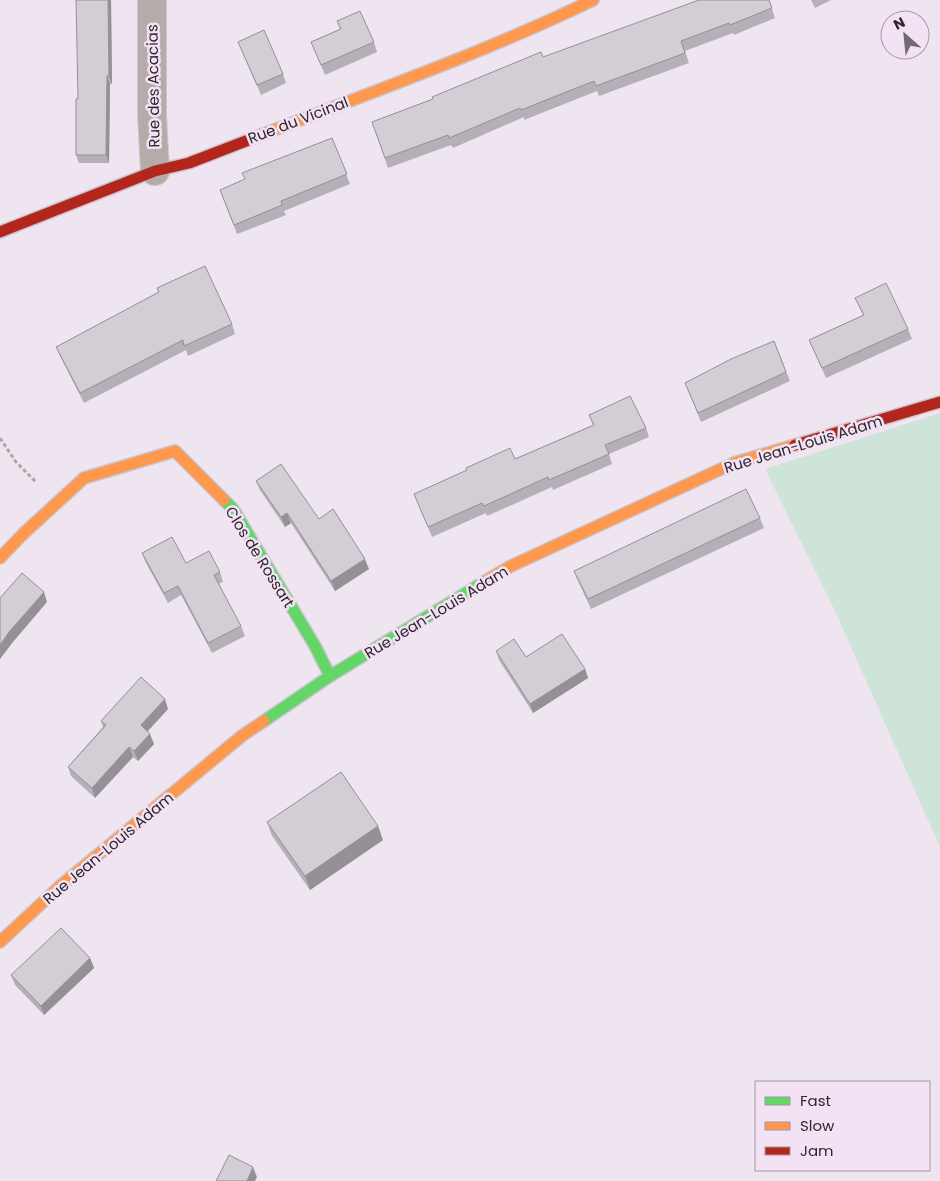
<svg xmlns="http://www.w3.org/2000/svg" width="940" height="1181" viewBox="0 0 940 1181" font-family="Poppins,sans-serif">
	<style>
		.grass { fill: #cfe4d9 }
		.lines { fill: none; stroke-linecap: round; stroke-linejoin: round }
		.street-casing { stroke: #cbc4cc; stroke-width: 30 }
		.fast-casing { stroke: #cbc4cc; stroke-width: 14 }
		.slow-casing { stroke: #cbc4cc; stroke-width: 14 }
		.jam-casing { stroke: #cbc4cc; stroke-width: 14 }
		.path { stroke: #ada7a5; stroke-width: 3; stroke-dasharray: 4 2.5; stroke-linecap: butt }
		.street { stroke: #b3aca8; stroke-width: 28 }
		.fast { stroke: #63d668; stroke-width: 11 }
		.slow { stroke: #ff974d; stroke-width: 11 }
		.jam { stroke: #b3261e; stroke-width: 11 }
		.wall { fill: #b5b0b8 }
		.shaded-wall { fill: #949096 }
		.building { fill: #d3cdd6; stroke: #949096 }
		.labels { text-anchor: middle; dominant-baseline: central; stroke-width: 5; stroke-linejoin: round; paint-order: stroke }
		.street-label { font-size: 15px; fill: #2e272e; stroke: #f3e1f4 }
	</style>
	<rect width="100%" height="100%" fill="#efe5f0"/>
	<path class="grass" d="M940 413V847L836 613 765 469Z"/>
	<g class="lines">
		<defs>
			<path id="street" d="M152 0V115L155 171"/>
			<g id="fast">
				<path d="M224 500 233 509 315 646 330 676"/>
				<path d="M264 721 330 676 484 582"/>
			</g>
			<g id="slow">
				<path d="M269 132C377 90 488 51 593 0"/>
				<path d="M0 558 23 534 84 478 175 451 224 500"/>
				<path d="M484 582 511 566 734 463 795 445"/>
				<path d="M0 942 59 887 243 735 264 721"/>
			</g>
			<g id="jam">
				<path d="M0 232 155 171 189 163 269 132"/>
				<path d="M795 445 940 402"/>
			</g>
		</defs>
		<use href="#street" class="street-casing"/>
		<use href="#fast" class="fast-casing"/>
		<use href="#slow" class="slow-casing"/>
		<use href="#jam" class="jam-casing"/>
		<path class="path" d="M0 438 16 462 37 483"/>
		<use href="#street" class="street"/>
		<use href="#fast" class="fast"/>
		<use href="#slow" class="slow"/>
		<use href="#jam" class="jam"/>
	</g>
	<g class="wall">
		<path d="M111 0 112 84H110L109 163H79L76 155 78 99Z"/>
		<path d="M769 0 775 18 734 35 733 33 685 51 689 63 599 96 597 91 524 120V117L453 148 451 145 388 168 372 122 543 57Z"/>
		<path d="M811 0H831L815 8Z"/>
		<path d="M337 21 374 42 377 52 325 75 311 42 340 29Z"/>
		<path d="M238 42 283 74 286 83 261 95Z"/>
		<path d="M332 138 350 184 284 211 286 215 237 234 220 190 245 179Z"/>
		<path d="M157 288 232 324 235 334 188 356 186 350 84 403 60 356 56 347 159 293Z"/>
		<path d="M855 298 908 329 912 339 826 378 809 340 863 315Z"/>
		<path d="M774 341 790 381 701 422 685 383Z"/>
		<path d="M589 415 646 428 649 437 609 454 612 464 553 490 552 487 487 516 486 513 432 537 414 494 515 459 593 425Z"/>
		<path d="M256 481 369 569 335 591 291 523 285 527 260 490Z"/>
		<path d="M760 518 764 528 591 609 578 581 574 571Z"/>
		<path d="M142 553 186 563 220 572 223 582 218 584 241 626 245 636 212 653 181 595 168 603 146 563Z"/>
		<path d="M496 651 585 669 588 678 533 713 499 660Z"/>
		<path d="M168 709 148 731 154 744 138 761 133 757 95 798 71 776 68 767 103 727 101 721Z"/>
		<path d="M267 822 383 840 310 890 272 836Z"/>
		<path d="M90 958 94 968 44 1015 15 985 11 975Z"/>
	</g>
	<g class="shaded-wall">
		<path d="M108 0H111L112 84 109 76Z"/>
		<path d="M107 76 110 84 109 163 106 155Z"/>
		<path d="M287 513 291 523 285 527 281 517Z"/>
		<path d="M365 559 369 569 335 591 331 581Z"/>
		<path d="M44 592 47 602 13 642 0 659V645L9 632Z"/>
		<path d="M585 669 588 678 533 713 530 704Z"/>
		<path d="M165 699 168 709 144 735 141 725Z"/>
		<path d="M150 734 154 744 138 761 134 751Z"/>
		<path d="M129 747 133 757 95 798 92 788Z"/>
		<path d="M378 826 383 840 310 890 305 876Z"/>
		<path d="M90 958 94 968 44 1015 41 1006Z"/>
		<path d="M253 1167 257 1177 255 1181H247Z"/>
	</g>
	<g class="building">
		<path d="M76 0H108L109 76H107L106 155H76V99H78Z"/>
		<path d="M699 0H769L772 8 730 25 729 23 681 41 685 53 596 86 594 81 521 110 520 108 449 138 448 135 385 158 372 122 433 99 432 97 541 52 543 57Z"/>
		<path d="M360 11 374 42 321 65 311 42 341 29 337 21Z"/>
		<path d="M264 30 283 74 257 85 238 42Z"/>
		<path d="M332 138 347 174 281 201 282 205 234 225 220 190 245 179 242 173Z"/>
		<path d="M205 266 232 324 184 346 183 340 80 393 56 347 159 292 157 288Z"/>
		<path d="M886 283 908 329 822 368 809 340 864 315 855 298Z"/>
		<path d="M774 341 786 372 698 413 685 383 731 359Z"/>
		<path d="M630 396 646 428 605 445 609 454 549 480 548 477 484 506 482 503 428 527 414 494 467 470 466 468 510 448 515 459 594 425 589 415Z"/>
		<path d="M281 464 319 519 333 509 365 559 331 581 287 513 281 517 256 481Z"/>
		<path d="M746 489 760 518 588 599 574 571Z"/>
		<path d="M172 537 186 563 209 551 220 572 214 575 241 626 208 643 178 586 164 593 142 553Z"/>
		<path d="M22 573 44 592 9 632 0 645V598Z"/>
		<path d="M562 634 585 669 530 704 496 651 514 639 526 657Z"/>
		<path d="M141 677 165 699 141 725 150 734 134 751 129 747 92 788 68 767 106 725 101 721Z"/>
		<path d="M341 772 378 826 305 876 267 822Z"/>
		<path d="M61 928 90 958 41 1006 11 975Z"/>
		<path d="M229 1155 253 1167 247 1181H216Z"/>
	</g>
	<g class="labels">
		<g class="street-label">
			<text transform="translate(153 86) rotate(-91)">Rue des Acacias</text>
			<text transform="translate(298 120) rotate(-21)">Rue du Vicinal</text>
			<text transform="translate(803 444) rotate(-17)">Rue Jean-Louis Adam</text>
			<text transform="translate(260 557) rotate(58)">Clos de Rossart</text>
			<text transform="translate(436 612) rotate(-31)">Rue Jean-Louis Adam</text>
			<text transform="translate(108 848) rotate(-40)">Rue Jean-Louis Adam</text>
		</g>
	</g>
	<rect x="755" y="1081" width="175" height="90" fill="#f3e1f4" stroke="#a497a5"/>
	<rect x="765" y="1097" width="25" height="8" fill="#63d668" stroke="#a497a5"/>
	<text x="800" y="1106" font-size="15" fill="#2e272e">Fast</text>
	<rect x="765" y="1122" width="25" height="8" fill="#ff974d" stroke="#a497a5"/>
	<text x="800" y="1131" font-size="15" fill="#2e272e">Slow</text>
	<rect x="765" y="1147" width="25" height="8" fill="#b3261e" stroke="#a497a5"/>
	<text x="800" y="1156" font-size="15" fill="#2e272e">Jam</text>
	<g transform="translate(905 35) rotate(333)"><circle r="24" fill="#f3e1f4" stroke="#a497a5"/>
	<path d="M0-4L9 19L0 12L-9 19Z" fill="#726a72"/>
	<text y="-8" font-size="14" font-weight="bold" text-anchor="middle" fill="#2e272e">N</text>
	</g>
</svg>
